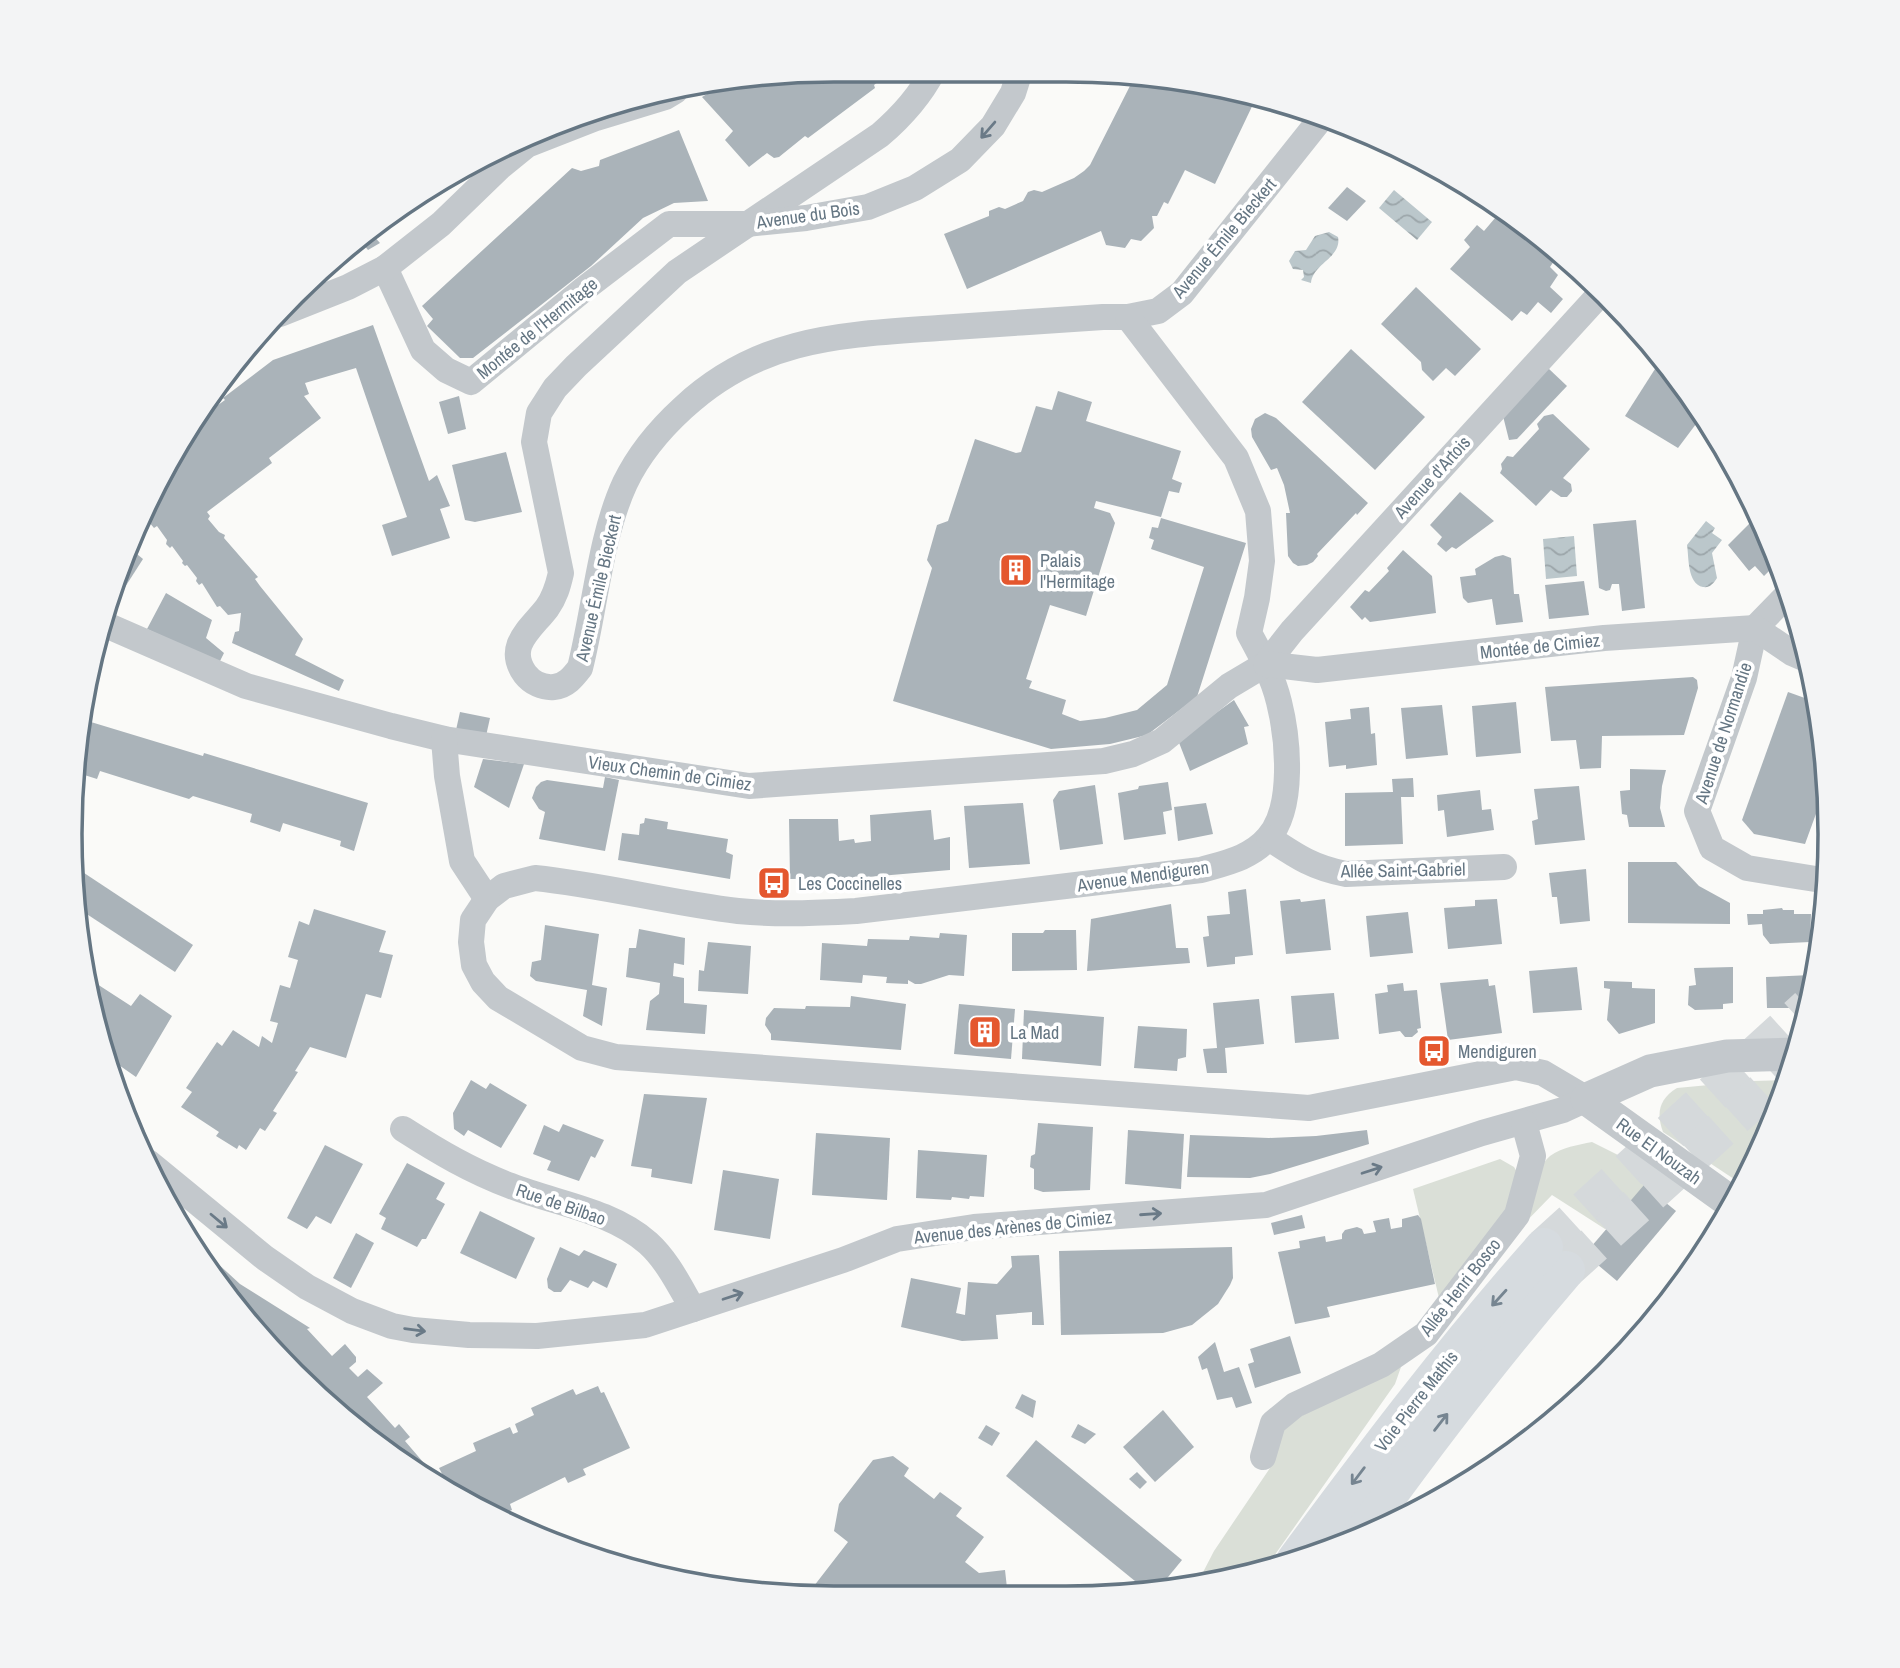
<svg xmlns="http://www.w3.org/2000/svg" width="1900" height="1668" viewBox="0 0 1900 1668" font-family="'Archivo Narrow',sans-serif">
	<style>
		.green { fill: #dadfd7 }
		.water { fill: url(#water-waves) }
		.building { fill: #aab3b9 }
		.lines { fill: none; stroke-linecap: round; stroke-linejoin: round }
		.trunk-tunnel { stroke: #d5d9db; stroke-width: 38; stroke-dasharray: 38 19; stroke-linecap: butt }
		.minor { stroke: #c3c8cc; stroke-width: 26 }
		.tertiary { stroke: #c3c8cc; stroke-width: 33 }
		.trunk { stroke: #d6dbdf; stroke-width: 38 }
		.oneway { stroke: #6a7a87 }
		.oneway2 { stroke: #768591 }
		.labels { text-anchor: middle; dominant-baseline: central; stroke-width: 7; stroke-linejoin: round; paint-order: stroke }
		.street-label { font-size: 18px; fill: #657683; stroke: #fff }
		.poi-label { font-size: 18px; fill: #657683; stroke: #fff; text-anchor: start }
		.rim { fill: none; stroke: #657683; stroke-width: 3.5 }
	</style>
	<defs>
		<pattern id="water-waves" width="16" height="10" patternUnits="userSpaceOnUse" patternTransform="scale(1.75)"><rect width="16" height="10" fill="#bbc7cb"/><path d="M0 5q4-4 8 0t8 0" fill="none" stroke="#9ca6aa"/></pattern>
	</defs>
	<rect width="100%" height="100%" fill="#fafaf8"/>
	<g class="green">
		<path d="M1786 1080 1751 1172 1743 1185 1663 1132C1656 1113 1659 1099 1677 1088L1752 1081Z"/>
		<path d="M1592 1142 1666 1179 1605 1229 1552 1195 1511 1237C1519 1217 1534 1169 1550 1156 1562 1147 1578 1145 1592 1142Z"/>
		<path d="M1500 1159 1514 1167 1520 1177 1504 1219 1439 1298 1413 1189Z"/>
		<path d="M1401 1367 1395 1384 1267 1566 1199 1580 1214 1551 1270 1468 1285 1425 1370 1378Z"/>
	</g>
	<g class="water">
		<path d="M1394 190 1432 222 1417 240 1379 208Z"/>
		<path d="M1329 232 1338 237C1342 258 1313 263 1311 283L1301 280 1304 277 1303 270 1293 269 1289 261 1295 251 1306 250 1315 236Z"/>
		<path d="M1706 521 1715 528 1712 533 1722 540 1712 553 1717 578C1713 584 1710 588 1703 587 1687 584 1689 557 1687 545Z"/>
		<path d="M1574 536 1577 576 1546 579 1543 539Z"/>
	</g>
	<g class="building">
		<path d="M834 70H892L874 85 875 88 808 138 805 136 779 157 774 158 767 153 749 167 725 140 733 131 702 97 722 85Z"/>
		<path d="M1136 74 1215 85 1257 96 1215 184 1185 170 1168 204 1164 202 1157 216H1152L1154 228 1141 241 1131 239 1125 248 1106 245 1101 231 967 289 944 234 989 216V211L999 207 1005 209 1023 201 1028 192 1034 190 1042 192 1074 178 1084 171 1090 165Z"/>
		<path d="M679 130 708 201 674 203 643 218 591 266 473 358H460L427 326 433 319 422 306 572 168 581 171 599 166 600 160Z"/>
		<path d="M1347 187 1366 201 1347 221 1328 208Z"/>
		<path d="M1501 211 1529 230 1556 258 1550 267 1558 275 1550 287 1563 299 1551 313 1538 302 1527 315 1521 311 1512 321 1450 269 1470 247 1464 240 1477 225 1484 231Z"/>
		<path d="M371 233 380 243 368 250 363 244 349 254 341 252Z"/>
		<path d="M1416 287 1481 349 1455 376 1446 368 1433 381 1422 370 1421 362 1381 324Z"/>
		<path d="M373 325 429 481 437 475 450 506 440 509 450 538 392 556 382 525 407 517 356 368 305 383 309 394 304 396 321 418 269 458 272 463 207 512 210 516 208 519 219 532 225 535 224 538 258 577 255 579 260 586 303 639 295 655 344 680 339 691 232 643 235 632 239 631 241 613 228 615 220 606 217 607 202 583 199 585 196 581 197 578 187 565 185 566 182 563 183 561 172 546 170 548 166 544 167 540 157 526 154 528 143 515 200 418 225 400 223 398 273 360Z"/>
		<path d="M1351 349 1425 417 1375 470 1302 402Z"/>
		<path d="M1662 358 1672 369 1702 416 1678 448 1625 416Z"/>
		<path d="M1548 368 1567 386 1517 439 1509 440 1503 416Z"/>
		<path d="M1058 391 1092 402 1086 421 1181 451 1172 479 1182 483 1179 493 1169 491 1161 517 1096 501 1094 508 1110 513 1115 523 1086 616 1050 605 1026 679 1032 681 1029 688 1066 700 1062 714 1080 721 1105 718 1137 710 1167 685 1204 567 1151 549 1154 540 1149 538 1152 527 1158 528 1161 518 1246 543 1197 697 1147 735 1110 744 1051 749 893 701 932 568 927 560 937 525 948 521 975 439 1016 453 1021 452 1036 406 1052 410Z"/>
		<path d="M459 396 466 429 448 434 439 402Z"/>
		<path d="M1265 413 1276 418 1368 503 1357 515 1356 513 1317 554 1318 556 1313 562 1307 565 1298 566 1293 563 1288 556 1286 513H1290L1284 485 1277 468 1271 470 1252 437 1251 429 1255 419Z"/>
		<path d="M1553 414 1590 449 1563 478 1571 484 1572 491 1567 497H1561L1551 490 1536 506 1500 473 1502 469 1501 464 1507 456 1513 457 1539 429 1537 424 1544 416Z"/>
		<path d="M506 452 522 512 475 522 465 520 452 465Z"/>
		<path d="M1460 492 1494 521 1456 549 1452 547 1446 552 1437 544 1442 537 1430 525Z"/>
		<path d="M1636 520 1645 608 1622 611 1619 584H1612L1610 590 1606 591 1599 588 1593 524Z"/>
		<path d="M1751 522 1760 532 1764 527 1778 562 1764 576 1755 566 1749 571 1728 545Z"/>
		<path d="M127 546 143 559 111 609H110Z"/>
		<path d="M1403 550 1432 576 1436 613 1370 622 1365 617 1362 620 1350 607 1365 590 1369 592 1389 571 1387 568Z"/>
		<path d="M1503 555 1511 558 1514 594H1519L1523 622 1496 625 1492 599 1468 603 1463 598 1460 577 1476 575 1475 569 1495 557Z"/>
		<path d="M1584 581 1589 615 1549 619 1545 585Z"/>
		<path d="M166 593 212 620 206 638 224 653 219 663 147 629Z"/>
		<path d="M1693 677 1697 680 1698 688 1684 735 1602 736 1601 768 1580 769 1576 740 1551 741 1545 687Z"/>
		<path d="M1788 692 1816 702 1824 735 1825 789 1805 844 1754 834 1742 820Z"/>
		<path d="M1234 700 1249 726 1244 727 1248 744 1190 771 1178 740Z"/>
		<path d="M1516 702 1521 753 1476 757 1472 706Z"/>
		<path d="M1442 705 1448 755 1406 759 1401 708Z"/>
		<path d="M1369 707 1371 734 1375 733 1377 765 1346 769V765L1329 767 1325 722 1351 719 1350 709Z"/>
		<path d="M460 712 490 718 486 736 456 730Z"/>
		<path d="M81 719 203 756 204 753 368 803 354 851 340 846 341 841 283 823 280 832 250 822 252 814 193 796 189 799 100 771 97 779 75 772 77 734Z"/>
		<path d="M483 759 524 764 509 808 474 787Z"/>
		<path d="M1630 769 1666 770 1662 786 1660 808 1665 827H1629L1627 815 1622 814 1620 791 1630 790Z"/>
		<path d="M605 777 619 780 605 851 539 839 545 812 539 809 532 798 536 787 541 782 547 780 603 788Z"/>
		<path d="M1413 778 1414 797H1401L1403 844 1345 846V793L1393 792 1392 779Z"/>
		<path d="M1168 782 1172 810 1163 812 1166 834 1124 840 1118 793 1138 789 1139 786Z"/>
		<path d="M1095 785 1103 844 1060 850 1053 800 1059 791Z"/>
		<path d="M1579 786 1585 840 1535 845 1532 821 1538 819 1534 789Z"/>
		<path d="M1480 790 1482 810 1491 809 1494 830 1447 837 1444 810 1438 811 1437 795Z"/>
		<path d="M1023 803 1030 864 969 868 964 806Z"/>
		<path d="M1206 803 1213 834 1178 841 1174 807Z"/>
		<path d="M931 810 934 840 950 837V870L856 878 790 879 789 819H838L839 841 854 839 855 843 871 841 870 815Z"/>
		<path d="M645 818 668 822 667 829 728 839 726 852 733 855 730 879 618 860 622 833 639 835 640 824 644 823Z"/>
		<path d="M1628 862H1676L1699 886 1730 903V924L1628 923Z"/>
		<path d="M72 865 193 945 175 972 76 907 72 884Z"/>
		<path d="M1586 869 1590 921 1560 924 1557 897H1552L1549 873Z"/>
		<path d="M1246 889 1253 955 1235 957V964L1207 967 1203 937 1209 936 1207 916 1230 914 1228 892Z"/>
		<path d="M1300 899 1301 902 1325 899 1331 950 1286 954 1280 901Z"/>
		<path d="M1497 899 1502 944 1448 949 1444 908 1475 906V900Z"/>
		<path d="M1171 904 1176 948H1188L1190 963 1087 971 1091 919Z"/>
		<path d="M1782 908 1783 910H1794V914H1811L1810 942 1770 944 1763 935 1762 924 1748 925 1747 914H1763V910Z"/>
		<path d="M314 909 386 931 379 952 393 955 381 998 366 994 346 1058 310 1047 295 1071 298 1072 273 1111 277 1113 265 1131 260 1128 246 1150 239 1145 237 1149 216 1136 219 1132 181 1107 192 1092 186 1088 217 1042 222 1046 233 1030 259 1047 262 1036 272 1043 278 1023 270 1021 280 985 290 988 298 960 288 957 299 921 309 925Z"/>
		<path d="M1408 912 1413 953 1370 957 1366 916Z"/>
		<path d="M545 925 599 934 592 985 607 988 602 1026 583 1016 587 990 536 981 530 976 532 962 541 960Z"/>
		<path d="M639 929 685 938 684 965 674 963 673 976 684 978V1003L707 1005 705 1034 646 1030 650 1001 659 994 660 983 626 977 629 948H636Z"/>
		<path d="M1045 930H1076L1077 970 1012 971V933H1043Z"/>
		<path d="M940 933 967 935 964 976 949 975 921 984H915L908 980V984L886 983 887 977 863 975 862 983 820 980 822 943 867 946 868 939 909 940 910 936 939 938Z"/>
		<path d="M708 942 751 946 748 994 698 991 699 970 704 971Z"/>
		<path d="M1577 967 1582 1010 1533 1013 1529 971Z"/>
		<path d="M1733 967V1003L1723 1004V1009L1695 1010 1688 1005 1689 986 1696 985 1694 968Z"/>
		<path d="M1811 975 1804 1032 1795 1033V1008H1767L1766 977Z"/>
		<path d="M1488 979 1489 986 1495 985 1502 1033 1448 1040 1440 983Z"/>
		<path d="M1604 981 1632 982V988L1655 989V1023L1619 1034 1607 1020 1610 989 1604 988Z"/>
		<path d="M1403 983 1404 991 1417 990 1421 1028 1417 1029 1418 1032 1412 1037H1405L1400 1031 1379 1034 1375 994 1388 992 1387 985Z"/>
		<path d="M97 984 131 1006 140 994 172 1016 136 1077 116 1063 109 1072 93 989Z"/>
		<path d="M1334 993 1339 1039 1295 1043 1291 996Z"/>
		<path d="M851 996 906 1004 901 1050 771 1040V1034L765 1025 766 1018 774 1008 805 1009 806 1006 850 1007Z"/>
		<path d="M1259 999 1264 1044 1225 1048 1227 1073H1207L1203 1049 1217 1048 1213 1003Z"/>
		<path d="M959 1004 1015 1009 1011 1059 954 1054Z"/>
		<path d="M1024 1010 1104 1017 1101 1066 1022 1059Z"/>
		<path d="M1138 1026 1187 1029 1186 1057 1178 1059 1177 1071 1134 1068Z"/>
		<path d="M471 1080 486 1089 490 1083 527 1105 501 1148 468 1130 464 1136 454 1129 453 1113Z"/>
		<path d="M644 1094 707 1098 692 1184 651 1177 652 1169 631 1166Z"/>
		<path d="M1038 1123 1093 1127 1090 1190 1043 1192 1034 1189V1169L1030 1167 1031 1156 1035 1154Z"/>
		<path d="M563 1124 604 1140 595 1158 591 1156 579 1181 547 1170 551 1161 533 1154 544 1125 559 1132Z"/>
		<path d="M1128 1130 1184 1134 1181 1189 1125 1184Z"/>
		<path d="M1367 1130 1369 1144 1270 1174 1250 1178 1187 1177 1190 1135 1269 1138 1316 1136Z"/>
		<path d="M816 1133 890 1138 887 1200 812 1195Z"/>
		<path d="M325 1145 363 1164 331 1224 316 1216 307 1229 287 1218Z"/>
		<path d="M918 1150 987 1155 984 1197 970 1196 969 1199 952 1197 951 1200 916 1198Z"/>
		<path d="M407 1163 445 1183 436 1199 445 1204 426 1239H422L417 1247 381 1229 386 1218 379 1214Z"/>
		<path d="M723 1170 779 1179 770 1239 714 1230Z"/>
		<path d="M1644 1185 1676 1211 1617 1281 1585 1254Z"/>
		<path d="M480 1211 535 1238 516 1279 460 1253Z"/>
		<path d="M1302 1215 1305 1228 1274 1235 1271 1223Z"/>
		<path d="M1418 1215 1421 1219 1435 1284 1327 1307 1330 1317 1295 1324 1278 1252 1300 1248 1299 1241 1325 1236 1326 1242 1342 1239V1234L1345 1230 1357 1227 1362 1229 1364 1234 1376 1232 1373 1221 1389 1218 1391 1229 1402 1227V1219Z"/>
		<path d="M356 1233 374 1243 351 1288 333 1278Z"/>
		<path d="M191 1239 240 1284 310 1328 307 1329 332 1356 345 1344 356 1357V1362L349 1368 358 1377 367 1369 383 1383 367 1397 395 1428 399 1424 410 1437 405 1441 423 1462 413 1471 409 1469 260 1338Z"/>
		<path d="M560 1247 579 1256 584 1250 617 1264 607 1288 593 1281 588 1288 570 1280 561 1292H554L548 1288 547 1279Z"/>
		<path d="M1232 1247 1233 1278 1230 1285 1218 1304 1192 1325 1163 1333 1061 1335 1059 1251Z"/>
		<path d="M1039 1255 1044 1325H1032V1312L996 1315 998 1339 962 1341 901 1327 911 1278 961 1288 956 1313 965 1315 968 1282 997 1284 1012 1267 1011 1256Z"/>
		<path d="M1290 1336 1301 1373 1255 1388 1248 1364 1254 1362 1250 1349Z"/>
		<path d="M1215 1342 1224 1372 1239 1367 1252 1403 1236 1408 1232 1397 1217 1400 1207 1368 1202 1370 1198 1357Z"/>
		<path d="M598 1386 601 1393 604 1392 630 1448 583 1469 586 1475 568 1483 565 1477 510 1504 512 1510 498 1516 451 1491 439 1468 476 1451 473 1443 510 1427 513 1434 518 1432 515 1424 534 1415 531 1408 573 1389 576 1395Z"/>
		<path d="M1022 1394 1036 1401 1033 1418 1015 1408Z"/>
		<path d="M1163 1410 1194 1447 1155 1482 1123 1447Z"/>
		<path d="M1078 1424 1096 1434 1085 1444 1071 1437Z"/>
		<path d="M986 1425 1000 1433 992 1446 978 1438Z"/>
		<path d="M1036 1440 1182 1560 1159 1588 1146 1590 1006 1476Z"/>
		<path d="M893 1456 909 1468 904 1476 934 1499 940 1492 962 1508 956 1516 984 1537 965 1562 979 1573 1005 1570 1008 1597 834 1598 807 1595 848 1542 834 1531 839 1504 873 1460Z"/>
		<path d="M1137 1472 1147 1482 1140 1489 1129 1479Z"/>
	</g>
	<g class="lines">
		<g class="trunk-tunnel">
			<path d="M1544 1247 1808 1007"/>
			<path d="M1566 1270 1791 1066"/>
		</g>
		<g class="minor">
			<path d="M933 71C920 96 901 117 880 135L677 272 576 366 555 388 539 413 534 442 561 573C558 586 555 597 547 608 531 629 505 646 525 674 532 683 543 688 554 687 566 686 573 677 580 668 595 609 600 537 625 483 639 454 660 429 683 408 759 337 841 335 939 328 994 324 1048 321 1103 317H1128L1158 311 1182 293 1323 116"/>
			<path d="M385 268 423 350 446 370 471 382 584 289 669 224H746L806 218 868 207 915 188 960 160 993 126 1013 93 1020 71"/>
			<path d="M280 314 348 287 385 268 441 224 500 167 527 145 596 118 665 97 675 91"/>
			<path d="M1128 317 1236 458 1258 511 1262 561 1257 598 1249 633C1261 655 1273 677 1279 702 1288 738 1295 808 1268 838 1251 858 1225 863 1201 870L856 911C817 913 778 915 738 911 670 903 603 885 535 878L504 886 487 899 473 920 471 942 474 965 483 982 498 998 582 1048 616 1057 1309 1108 1516 1067 1543 1073 1587 1099"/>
			<path d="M1790 592 1755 628 1744 678 1697 811 1712 848 1747 868 1828 881"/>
			<path d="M106 625 246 686 391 726 444 739 749 786 1104 761 1133 754 1162 741 1229 686 1266 664 1292 631 1601 293"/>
			<path d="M1266 664 1317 670 1604 638 1755 628 1792 653 1806 659"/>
			<path d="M444 739 447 776 462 861 487 899"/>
			<path d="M1269 838C1296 856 1313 868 1346 874L1504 867"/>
			<path d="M403 1129C439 1152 471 1171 511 1186 557 1204 610 1210 648 1243 668 1261 680 1287 693 1309"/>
			<path d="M148 1162 265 1258 307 1287 352 1311 392 1326 413 1330 469 1335 537 1336 645 1325 843 1260 897 1239 974 1227 1266 1205 1482 1133 1563 1110 1587 1099"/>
			<path d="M1263 1457 1273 1423 1295 1405 1381 1365 1426 1334 1517 1215 1533 1156 1524 1123"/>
		</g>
		<path class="tertiary" d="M1732 1203 1587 1099 1650 1071 1727 1056 1795 1054"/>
		<g class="trunk">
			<path d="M1358 1537C1424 1445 1492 1356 1566 1270"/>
			<path d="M1295 1561C1375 1453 1455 1347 1544 1247"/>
		</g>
	</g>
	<defs><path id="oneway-shaft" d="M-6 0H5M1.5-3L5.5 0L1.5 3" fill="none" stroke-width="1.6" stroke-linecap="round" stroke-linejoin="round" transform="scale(1.75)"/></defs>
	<g class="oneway">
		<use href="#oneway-shaft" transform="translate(988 130) rotate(131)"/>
		<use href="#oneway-shaft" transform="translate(1372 1170) rotate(-18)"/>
		<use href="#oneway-shaft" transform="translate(1151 1214) rotate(-4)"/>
		<use href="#oneway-shaft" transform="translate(219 1221) rotate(40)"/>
		<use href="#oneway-shaft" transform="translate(733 1296) rotate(-18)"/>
		<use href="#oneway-shaft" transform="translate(415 1330) rotate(8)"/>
	</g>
	<g class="oneway2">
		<use href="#oneway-shaft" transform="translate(1499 1298) rotate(132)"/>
		<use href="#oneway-shaft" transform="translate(1441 1422) rotate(-52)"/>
		<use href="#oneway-shaft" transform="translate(1358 1476) rotate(127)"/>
	</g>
	<defs>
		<symbol id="building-square" viewBox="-11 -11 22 22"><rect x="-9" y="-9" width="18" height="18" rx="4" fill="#e4572e" stroke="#fff"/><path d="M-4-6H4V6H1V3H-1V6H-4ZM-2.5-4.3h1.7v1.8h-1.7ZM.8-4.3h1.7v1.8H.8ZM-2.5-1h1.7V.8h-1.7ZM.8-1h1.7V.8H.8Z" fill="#fff"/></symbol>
		<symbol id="bus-square" viewBox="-11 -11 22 22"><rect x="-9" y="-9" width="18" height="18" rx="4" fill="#e4572e" stroke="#fff"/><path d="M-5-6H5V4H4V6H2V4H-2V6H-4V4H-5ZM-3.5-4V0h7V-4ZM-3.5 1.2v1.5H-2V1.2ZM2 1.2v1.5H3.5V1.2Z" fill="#fff"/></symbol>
	</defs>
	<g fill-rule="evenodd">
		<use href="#building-square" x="997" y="551" width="38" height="38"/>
		<use href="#bus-square" x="755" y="864" width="38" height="38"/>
		<use href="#building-square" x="966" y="1013" width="38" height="38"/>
		<use href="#bus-square" x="1415" y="1032" width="38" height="38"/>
	</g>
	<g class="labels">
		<g class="street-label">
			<text transform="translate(808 215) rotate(-8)">Avenue du Bois</text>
			<text transform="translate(1224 238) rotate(-50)">Avenue Émile Bieckert</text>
			<text transform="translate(537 328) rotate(-39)">Montée de l'Hermitage</text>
			<text transform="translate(1432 477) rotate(-48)">Avenue d'Artois</text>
			<text transform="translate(598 588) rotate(-77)">Avenue Émile Bieckert</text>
			<text transform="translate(1540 646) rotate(-6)">Montée de Cimiez</text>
			<text transform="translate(1723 733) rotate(-72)">Avenue de Normandie</text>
			<text transform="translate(670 773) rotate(8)">Vieux Chemin de Cimiez</text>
			<text transform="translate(1403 870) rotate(-1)">Allée Saint-Gabriel</text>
			<text transform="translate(1143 876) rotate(-8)">Avenue Mendiguren</text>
			<text transform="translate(1659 1151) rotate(36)">Rue El Nouzah</text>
			<text transform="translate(561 1204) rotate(19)">Rue de Bilbao</text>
			<text transform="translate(1013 1227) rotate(-6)">Avenue des Arènes de Cimiez</text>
			<text transform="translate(1460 1287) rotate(-52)">Allée Henri Bosco</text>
			<text transform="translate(1416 1401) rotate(-52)">Voie Pierre Mathis</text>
		</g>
		<g class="poi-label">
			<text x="1040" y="560">Palais<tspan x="1040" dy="21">l'Hermitage</tspan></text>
			<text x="798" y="883">Les Coccinelles</text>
			<text x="1010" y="1032">La Mad</text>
			<text x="1458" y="1051">Mendiguren</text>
		</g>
	</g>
	<path d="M0 0H1900V1668H0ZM834 82H1066A752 752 0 0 1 1818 834V834A752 752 0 0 1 1066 1586H834A752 752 0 0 1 82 834V834A752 752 0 0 1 834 82Z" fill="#f3f4f5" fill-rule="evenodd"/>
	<path class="rim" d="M834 82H1066A752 752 0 0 1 1818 834V834A752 752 0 0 1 1066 1586H834A752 752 0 0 1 82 834V834A752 752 0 0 1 834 82Z"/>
</svg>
